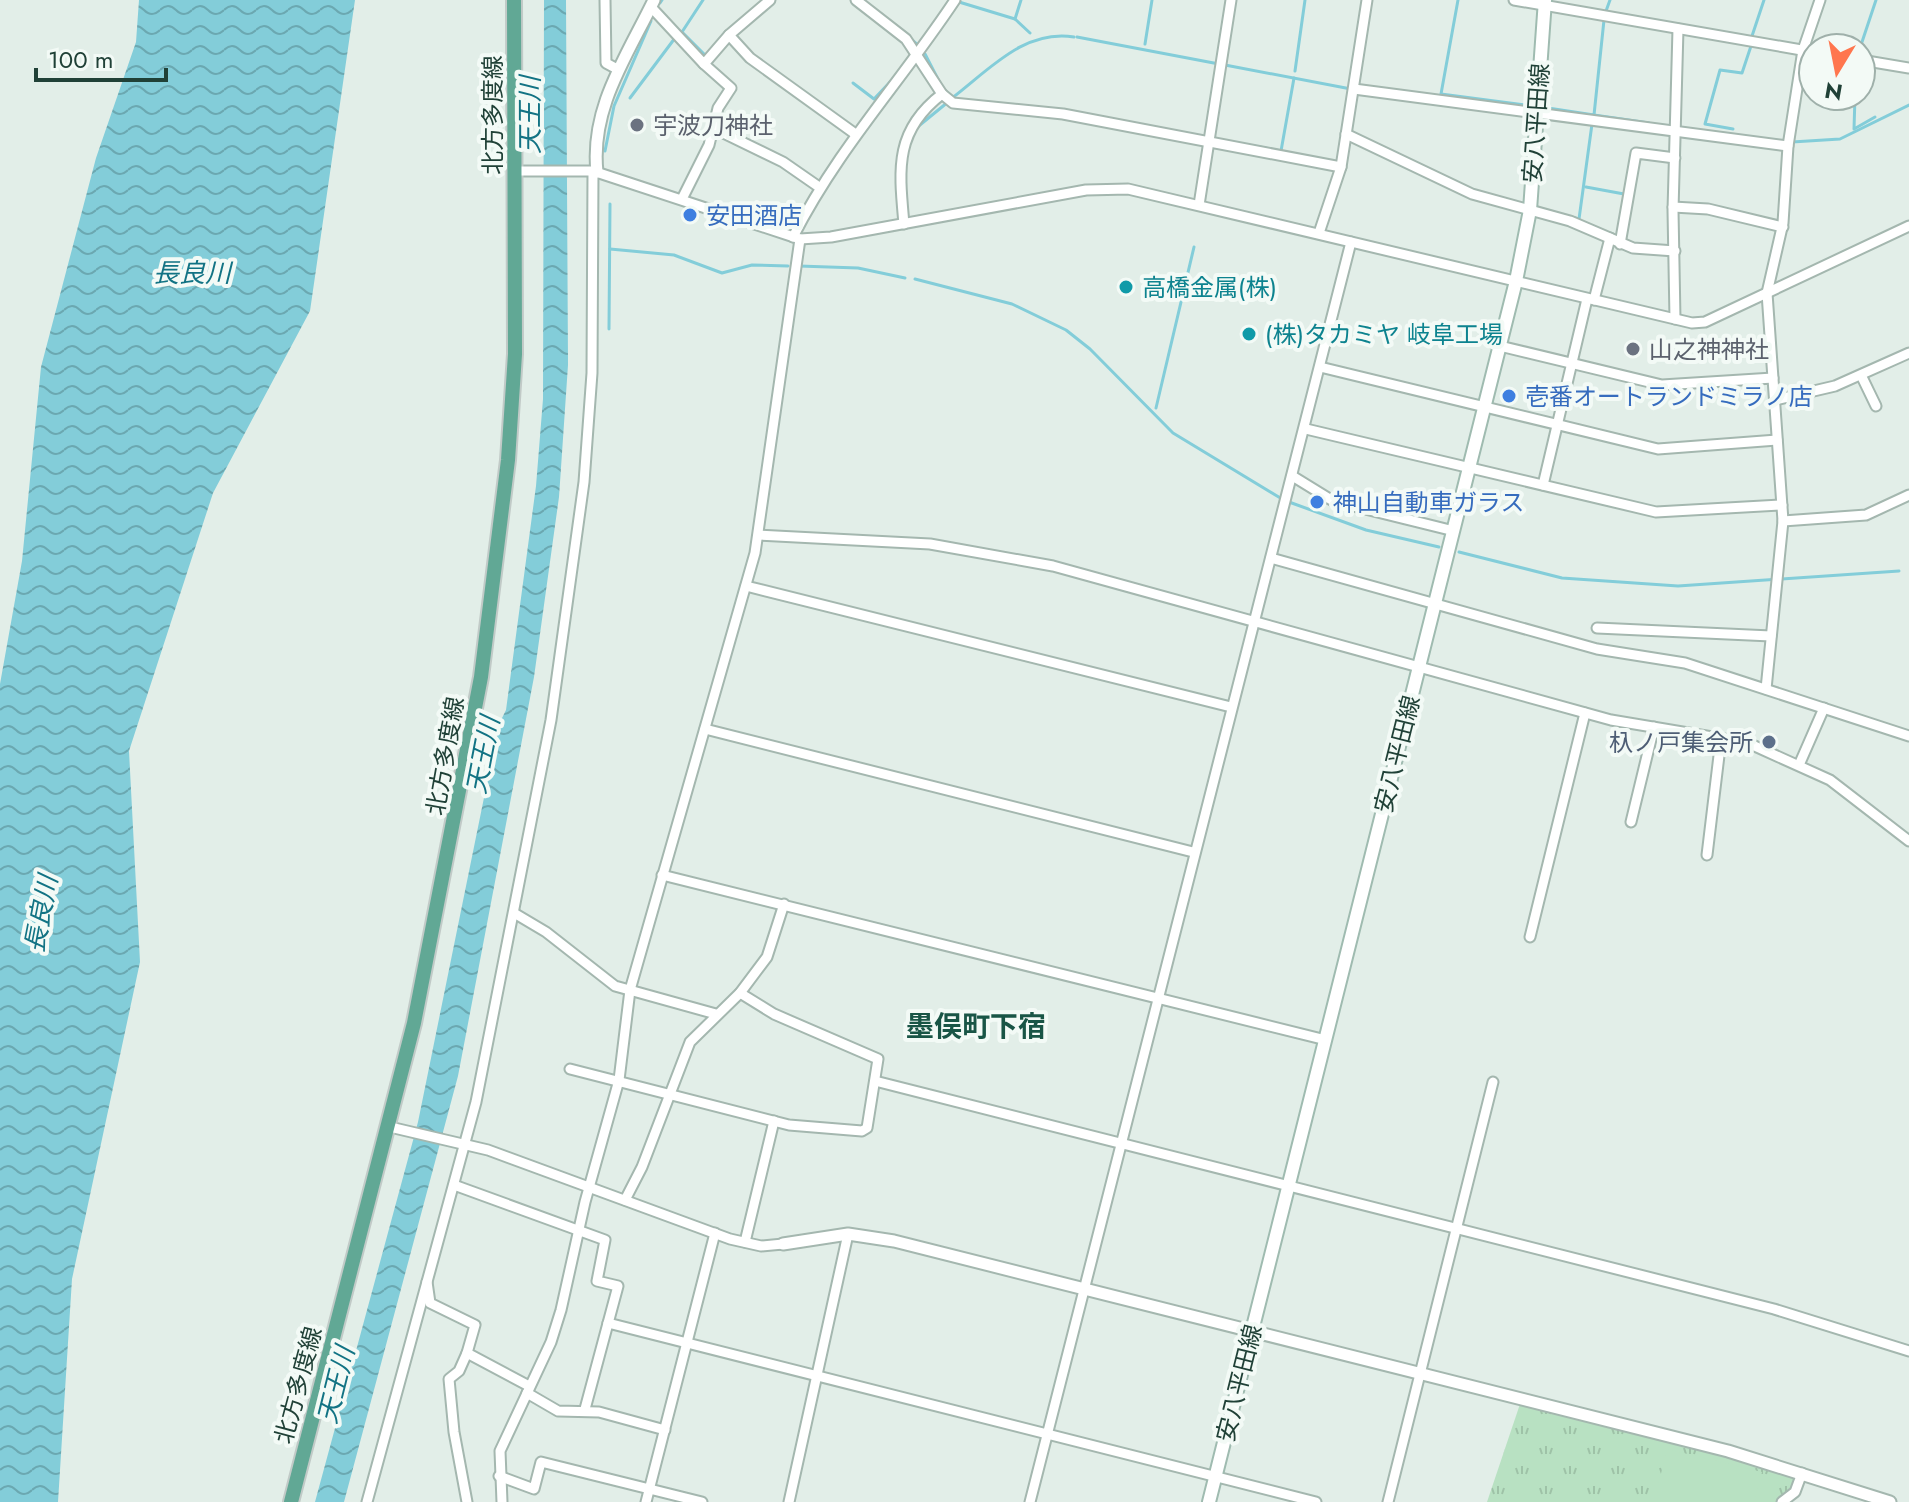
<svg xmlns="http://www.w3.org/2000/svg" width="1909" height="1502" viewBox="0 0 1909 1502" font-family="Jost,'Noto Sans JP',sans-serif">
	<style>
		.park { fill: url(#park-tufts) }
		.pitch { fill: #b8e1c2 }
		.water { fill: url(#water-waves) }
		.lines { fill: none; stroke-linecap: round; stroke-linejoin: round }
		.stream { stroke: #83cdd9; stroke-width: 3 }
		.minor-casing { stroke: #a4b7af; stroke-width: 13 }
		.tertiary-casing { stroke: #a4b7af; stroke-width: 15 }
		.secondary-casing { stroke: #9fbbb0; stroke-width: 16 }
		.primary-casing { stroke: #c1cac7; stroke-width: 18 }
		.minor { stroke: #fff; stroke-width: 9 }
		.tertiary { stroke: #fff; stroke-width: 11 }
		.secondary { stroke: #fff; stroke-width: 12 }
		.primary { stroke: #61a895; stroke-width: 14 }
		.worship-dot { fill: #6b7280; stroke: #f3faf6; stroke-width: 3 }
		.shop-dot { fill: #3f7fe0; stroke: #f3faf6; stroke-width: 3 }
		.culture-dot { fill: #0f9aa8; stroke: #f3faf6; stroke-width: 3 }
		.service-dot { fill: #5c6f8a; stroke: #f3faf6; stroke-width: 3 }
		.labels { text-anchor: middle; dominant-baseline: central; stroke-width: 8; stroke-linejoin: round; paint-order: stroke }
		.street-label { font-size: 24px; fill: #204137; stroke: #f3faf6 }
		.worship-label { font-size: 24px; fill: #5b616d; stroke: #f3faf6; text-anchor: start }
		.shop-label { font-size: 24px; fill: #366cbe; stroke: #f3faf6; text-anchor: start }
		.culture-label { font-size: 24px; fill: #0d838f; stroke: #f3faf6; text-anchor: start }
		.service-label { font-size: 24px; fill: #4e5e75; stroke: #f3faf6; text-anchor: end }
		.water-label { font-size: 26px; font-style: italic; fill: #127384; stroke: #f3faf6 }
		.quarter-label { font-size: 28px; font-weight: bold; fill: #195546; stroke: #f3faf6 }
	</style>
	<defs>
		<pattern id="park-tufts" width="24" height="20" patternUnits="userSpaceOnUse" patternTransform="scale(2)"><rect width="24" height="20" fill="#b8e1c2"/><path d="M3 7l-1-3M5 7V3M7 7l1-3M15 17l-1-3M17 17v-4M19 17l1-3" fill="none" stroke="#9ec2a7"/></pattern>
		<pattern id="water-waves" width="16" height="10" patternUnits="userSpaceOnUse" patternTransform="scale(2)"><rect width="16" height="10" fill="#83cdd9"/><path d="M0 5q4-4 8 0t8 0" fill="none" stroke="#6ba8b1"/></pattern>
	</defs>
	<rect width="100%" height="100%" fill="#e2eee8"/>
	<path class="park" d="M1520 1404 1771 1467 1794 1475 1796 1480 1792 1489 1776 1502H1487Z"/>
	<path class="pitch" d="M1667 1449 1762 1472 1754 1502H1654Z"/>
	<g class="water">
		<path d="M139 0H355L310 311 213 493 129 751 140 962 72 1279 58 1502H0V684L22 561 41 367 96 158 136 42Z"/>
		<path d="M544 0H566L568 365 559 497 534 677 458 1076 344 1502H315L418 1122 499 724 506 710 536 486 543 399Z"/>
	</g>
	<g class="lines">
		<g class="stream">
			<path d="M703 0 682 32 706 56"/>
			<path d="M1458 0 1441 94 1525 105"/>
			<path d="M959 2 1015 19 1030 33"/>
			<path d="M660 3 662 0"/>
			<path d="M1606 11 1610 0"/>
			<path d="M1015 19 1021 0"/>
			<path d="M1752 36 1764 0"/>
			<path d="M909 37 918 45 921 43"/>
			<path d="M1077 37 1219 64"/>
			<path d="M1145 44 1152 0"/>
			<path d="M1860 48 1876 0"/>
			<path d="M925 54 941 85"/>
			<path d="M1806 58 1813 57"/>
			<path d="M1225 65 1351 89"/>
			<path d="M1295 71 1305 0"/>
			<path d="M853 83 874 99 891 81"/>
			<path d="M1855 96 1854 129 1875 117"/>
			<path d="M630 98 675 38"/>
			<path d="M952 98C989 70 1024 29 1074 37"/>
			<path d="M1548 108 1594 115 1604 20"/>
			<path d="M1594 115 1649 123"/>
			<path d="M915 129 948 102"/>
			<path d="M1733 129 1705 124 1720 70 1742 73 1751 46"/>
			<path d="M1792 142 1840 139 1909 105"/>
			<path d="M1254 146 1281 151 1294 78"/>
			<path d="M605 151 614 106 651 21"/>
			<path d="M1586 187 1624 194"/>
			<path d="M1575 218 1579 219 1592 124"/>
			<path d="M610 249 674 255 722 273 752 265 788 266"/>
			<path d="M799 266 858 268 905 278"/>
			<path d="M915 279 1012 304 1066 330 1090 349 1173 433 1282 499"/>
			<path d="M609 329 610 204"/>
			<path d="M1156 408 1194 247"/>
			<path d="M1289 502 1366 530 1439 547"/>
			<path d="M1459 552 1562 578 1678 586 1899 571"/>
		</g>
		<defs>
			<g id="minor">
				<path d="M605 0 606 63 619 70"/>
				<path d="M856 0 906 39 942 94 953 103 1063 114 1341 167"/>
				<path d="M1514 0 1813 52"/>
				<path d="M651 7 704 64 729 35 770 0"/>
				<path d="M729 35 750 58 854 133"/>
				<path d="M1861 60 1909 68"/>
				<path d="M1354 89 1788 146"/>
				<path d="M713 128 783 162 819 187"/>
				<path d="M1346 134 1472 194 1570 221 1633 248 1675 251"/>
				<path d="M514 171H593L800 239 831 237 1086 190 1128 189 1692 323 1705 322 1909 226"/>
				<path d="M682 199 709 145 718 108 731 88 704 64"/>
				<path d="M1199 205 1231 0"/>
				<path d="M1673 207 1708 209 1783 227"/>
				<path d="M904 224C899 169 894 131 942 94"/>
				<path d="M1319 233 1341 167 1367 0"/>
				<path d="M793 237C839 147 900 83 955 0"/>
				<path d="M1620 244 1636 153 1675 158"/>
				<path d="M1594 300 1610 238"/>
				<path d="M1675 319 1673 210 1678 29"/>
				<path d="M1500 346 1662 385 1773 378"/>
				<path d="M1320 367 1658 449 1777 440"/>
				<path d="M1861 375 1876 406"/>
				<path d="M1775 400 1835 386 1909 353"/>
				<path d="M1306 429 1656 512 1782 505"/>
				<path d="M1294 477 1333 501 1454 531"/>
				<path d="M1543 485 1587 299"/>
				<path d="M1783 521 1866 515 1909 495"/>
				<path d="M759 535 930 544 1053 566 1611 720 1748 743 1830 780 1909 841"/>
				<path d="M1271 558 1597 649 1685 663 1909 736"/>
				<path d="M746 586 1231 707"/>
				<path d="M1597 628 1771 636"/>
				<path d="M1766 689 1783 521 1767 293 1783 223 1788 146 1803 50 1820 0"/>
				<path d="M705 729 1193 852"/>
				<path d="M1799 765 1824 708"/>
				<path d="M1631 822 1654 727"/>
				<path d="M1707 855 1721 739"/>
				<path d="M662 875 1326 1040"/>
				<path d="M514 913 546 932 615 986 716 1014"/>
				<path d="M1530 937 1585 713"/>
				<path d="M570 1069 789 1125 862 1131 867 1128 878 1059 774 1014 740 993"/>
				<path d="M875 1081 1774 1309 1909 1351"/>
				<path d="M390 1127 488 1150 730 1239 761 1246 783 1244"/>
				<path d="M454 1185 605 1240 597 1281 618 1286 585 1409"/>
				<path d="M625 1200 642 1167 690 1042 740 993 767 957 784 904"/>
				<path d="M745 1242 774 1121"/>
				<path d="M427 1282 430 1303 475 1325 467 1353 529 1386"/>
				<path d="M608 1323 1316 1502"/>
				<path d="M467 1353 459 1371 449 1379 454 1432 467 1502"/>
				<path d="M527 1393 558 1411 599 1412 665 1430"/>
				<path d="M499 1476 534 1489 541 1462 702 1502"/>
				<path d="M367 1502 476 1102 551 720 584 482 592 373 593 171"/>
				<path d="M502 1502 500 1451 551 1342 561 1310 585 1202 619 1080 630 990 755 553 800 239"/>
				<path d="M646 1502 715 1233"/>
				<path d="M789 1502 848 1234"/>
				<path d="M1030 1502 1351 242"/>
				<path d="M1388 1502 1493 1082"/>
				<path d="M1782 1502 1795 1492 1802 1473"/>
			</g>
			<g id="tertiary">
				<path d="M597 172C590 108 627 56 654 0"/>
				<path d="M783 1244 848 1234 894 1241 1728 1451 1890 1502"/>
			</g>
			<path id="secondary" d="M1209 1502 1516 281 1530 210 1545 0"/>
			<path id="primary" d="M291 1502 414 1023 481 677 508 460 515 354 514 0"/>
		</defs>
		<use href="#minor" class="minor-casing"/>
		<use href="#tertiary" class="tertiary-casing"/>
		<use href="#secondary" class="secondary-casing"/>
		<use href="#primary" class="primary-casing"/>
		<use href="#minor" class="minor"/>
		<use href="#tertiary" class="tertiary"/>
		<use href="#secondary" class="secondary"/>
		<use href="#primary" class="primary"/>
	</g>
	<g class="worship-dot">
		<circle cx="637" cy="125" r="8"/>
		<circle cx="1633" cy="349" r="8"/>
	</g>
	<g class="shop-dot">
		<circle cx="690" cy="215" r="8"/>
		<circle cx="1509" cy="396" r="8"/>
		<circle cx="1317" cy="502" r="8"/>
	</g>
	<g class="culture-dot">
		<circle cx="1126" cy="287" r="8"/>
		<circle cx="1249" cy="334" r="8"/>
	</g>
	<circle class="service-dot" cx="1769" cy="742" r="8"/>
	<g class="labels">
		<g class="street-label">
			<text transform="translate(492 115) rotate(-90)">北方多度線</text>
			<text transform="translate(1536 123) rotate(-86)">安八平田線</text>
			<text transform="translate(1397 754) rotate(-76)">安八平田線</text>
			<text transform="translate(445 756) rotate(-80)">北方多度線</text>
			<text transform="translate(1239 1383) rotate(-76)">安八平田線</text>
			<text transform="translate(298 1385) rotate(-75)">北方多度線</text>
		</g>
		<g class="worship-label">
			<text x="653" y="125">宇波刀神社</text>
			<text x="1649" y="349">山之神神社</text>
		</g>
		<g class="shop-label">
			<text x="706" y="215">安田酒店</text>
			<text x="1525" y="396">壱番オートランドミラノ店</text>
			<text x="1333" y="502">神山自動車ガラス</text>
		</g>
		<g class="culture-label">
			<text x="1142" y="287">高橋金属(株)</text>
			<text x="1265" y="334">(株)タカミヤ 岐阜工場</text>
		</g>
		<g class="service-label">
			<text x="1753" y="742">杁ノ戸集会所</text>
		</g>
		<g class="water-label">
			<text transform="translate(530 115) rotate(-90)">天王川</text>
			<text x="192" y="273">長良川</text>
			<text transform="translate(483 755) rotate(-79)">天王川</text>
			<text transform="translate(41 914) rotate(-79)">長良川</text>
			<text transform="translate(336 1385) rotate(-76)">天王川</text>
		</g>
		<g class="quarter-label">
			<text x="976" y="1026">墨俣町下宿</text>
		</g>
	</g>
	<g transform="translate(1837 72) rotate(190)"><circle r="38" fill="#f3faf6" stroke="#9fb0aa" stroke-width="2"/>
	<path d="M0-6L14 30L0 20L-14 30Z" fill="#ff764e"/>
	<text y="-12" font-size="22" font-weight="bold" text-anchor="middle" fill="#204137">N</text>
	</g>
	<path d="M36 68v12h130v-12" fill="none" stroke="#204137" stroke-width="4"/>
	<text x="48" y="68" font-size="24" fill="#204137" stroke="#f3faf6" stroke-width="6" paint-order="stroke">100 m</text>
</svg>
